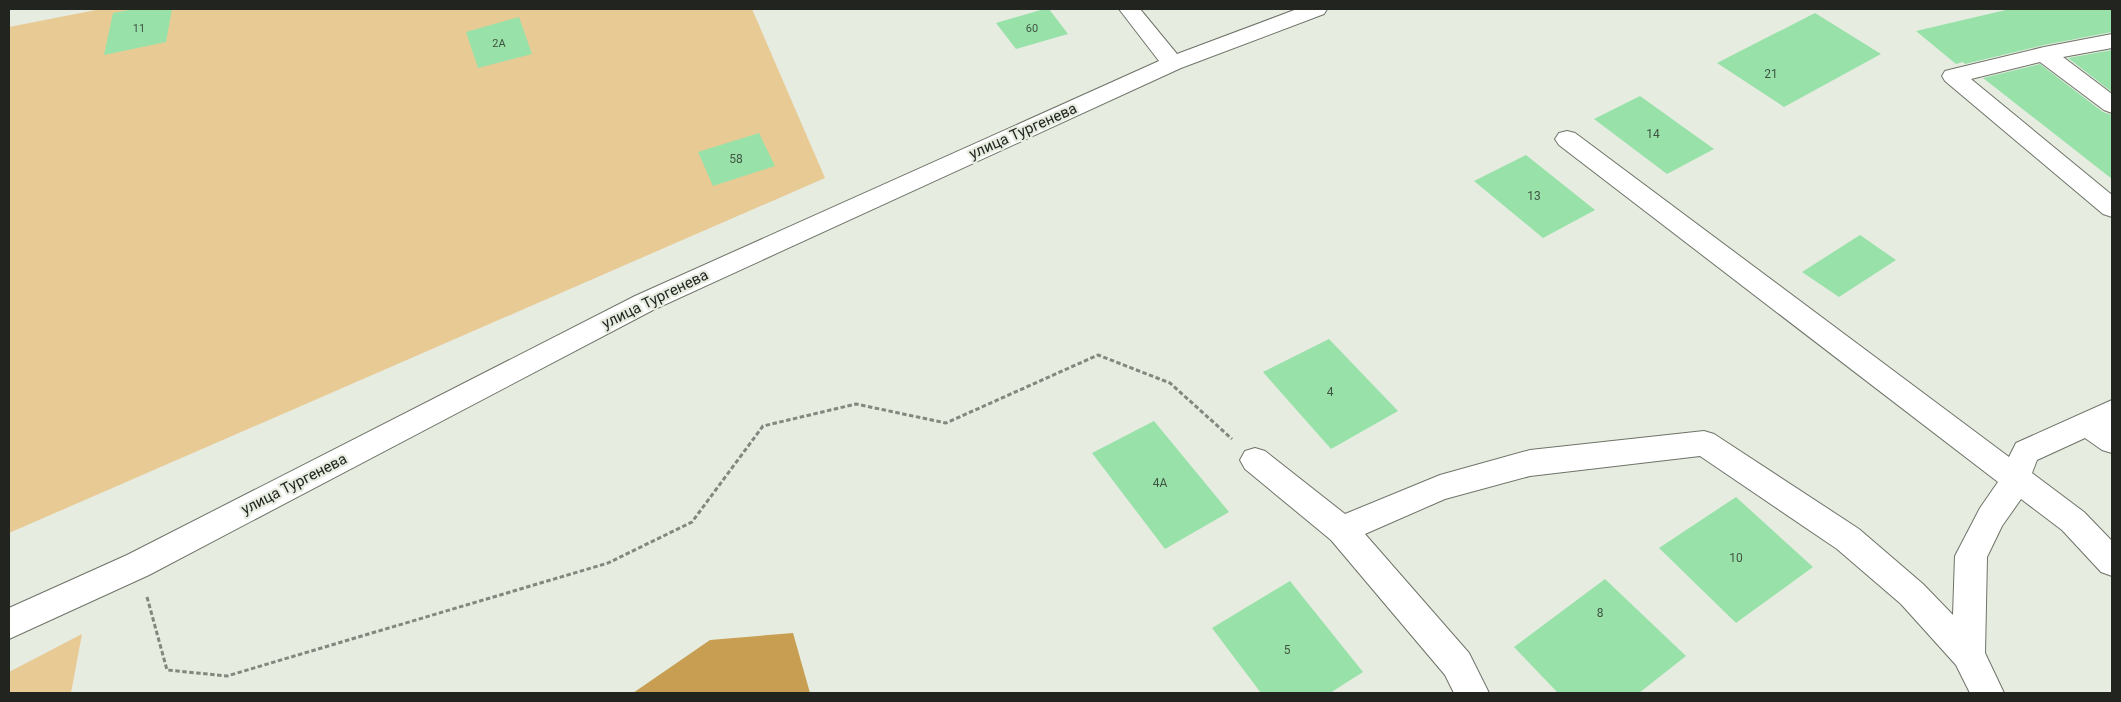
<svg xmlns="http://www.w3.org/2000/svg" width="2121" height="702" viewBox="0 0 2121 702" font-family="Roboto,sans-serif">
	<style>
		.green { fill: #e8ca95 }
		.forest { fill: #c89f52 }
		.building { fill: #98e2aa }
		.lines { fill: none; stroke-linecap: round; stroke-linejoin: round }
		.minor-casing { stroke: #6e7368; stroke-width: 2 }
		.path { stroke: #83877f; stroke-width: 3; stroke-dasharray: 4.5 2.5; stroke-linecap: butt }
		.minor { fill: #fff; fill-rule: evenodd }
		.labels { text-anchor: middle; dominant-baseline: central; stroke-width: 4.5; stroke-linejoin: round; paint-order: stroke }
		.far-number-label { font-size: 11px; fill: #405442 }
		.number-label { font-size: 12px; fill: #405442 }
		.street-label { font-size: 15px; fill: #222420; stroke: #e6ece0 }
	</style>
	<rect width="100%" height="100%" fill="#e6ece0"/>
	<g class="green">
		<path d="M101 9H752L825 178 9 533V27Z"/>
		<path d="M82 634 71 693H9V672Z"/>
	</g>
	<path class="forest" d="M793 633 810 693H633L710 640Z"/>
	<g class="building">
		<path d="M134 9H172L166 42 104 55 113 13Z"/>
		<path d="M1044 9H1049L1068 34 1016 49 996 23Z"/>
		<path d="M2010 9H2112V32L2044 45 1965 64 1963 62 1956 64 1916 31Z"/>
		<path d="M1815 13 1881 54 1784 107 1717 63Z"/>
		<path d="M519 17 532 54 478 68 466 32Z"/>
		<path d="M2112 50V92L2068 58Z"/>
		<path d="M2040 64 2103 112 2112 115V179L1983 78Z"/>
		<path d="M1640 96 1714 149 1667 174 1594 119Z"/>
		<path d="M759 133 775 166 713 186 698 152Z"/>
		<path d="M1526 155 1595 210 1543 238 1474 181Z"/>
		<path d="M1860 235 1896 260 1839 297 1802 272Z"/>
		<path d="M1329 339 1398 411 1331 449 1263 372Z"/>
		<path d="M1154 421 1229 512 1165 549 1092 453Z"/>
		<path d="M1736 497 1813 567 1736 623 1659 548Z"/>
		<path d="M1605 579 1686 656 1639 693H1558L1514 647Z"/>
		<path d="M1290 581 1363 672 1330 693H1261L1212 628Z"/>
	</g>
	<g class="lines">
		<defs>
			<g id="minor">
				<path d="M1119 9H1140L1177 54 1297 9H1327L1324 14 1181 68 653 310 149 575 9 639V608L127 555 635 296 1159 61Z"/>
				<path d="M2112 34V48L2063 57 2112 94V113L2104 110 2040 62 1971 79 2112 195V217L2103 214 1945 81 1942 76 1945 71 1953 69 2044 47Z"/>
				<path d="M1567 131 1575 133 2009 457 2016 443 2112 400V453L2102 450 2085 438 2037 460 2032 473 2084 512 2112 541V576L2101 572 2062 530 2021 499 2002 526 1987 557 1985 653 2004 693H1970L1956 665 1901 604 1837 549 1700 456 1530 476 1445 499 1365 534 1469 653 1489 693H1454L1445 675 1331 540 1245 469 1240 460 1245 451 1255 448 1265 451 1345 514 1440 475 1530 450 1704 431 1714 434 1859 529 1923 584 1953 615 1955 556 1980 508 1998 482 1559 145 1555 139 1559 133Z"/>
			</g>
		</defs>
		<use href="#minor" class="minor-casing"/>
		<path class="path" d="M147 597 167 670 227 676 608 563 692 522 763 426 856 404 946 423 1098 355 1170 383 1232 439"/>
		<use href="#minor" class="minor"/>
	</g>
	<g class="labels">
		<g class="far-number-label">
			<text x="139" y="28">11</text>
			<text x="1032" y="28">60</text>
			<text x="499" y="43">2А</text>
		</g>
		<g class="number-label">
			<text x="1771" y="74">21</text>
			<text x="1653" y="134">14</text>
			<text x="736" y="159">58</text>
			<text x="1534" y="196">13</text>
			<text x="1330" y="392">4</text>
			<text x="1160" y="483">4А</text>
			<text x="1736" y="558">10</text>
			<text x="1600" y="613">8</text>
			<text x="1287" y="650">5</text>
		</g>
		<g class="street-label">
			<text transform="translate(1023 131) rotate(-24)">улица Тургенева</text>
			<text transform="translate(655 299) rotate(-26)">улица Тургенева</text>
			<text transform="translate(294 484) rotate(-27)">улица Тургенева</text>
		</g>
	</g>
	<rect width="2121" height="702" fill="none" stroke="#222420" stroke-width="20"/>
</svg>
